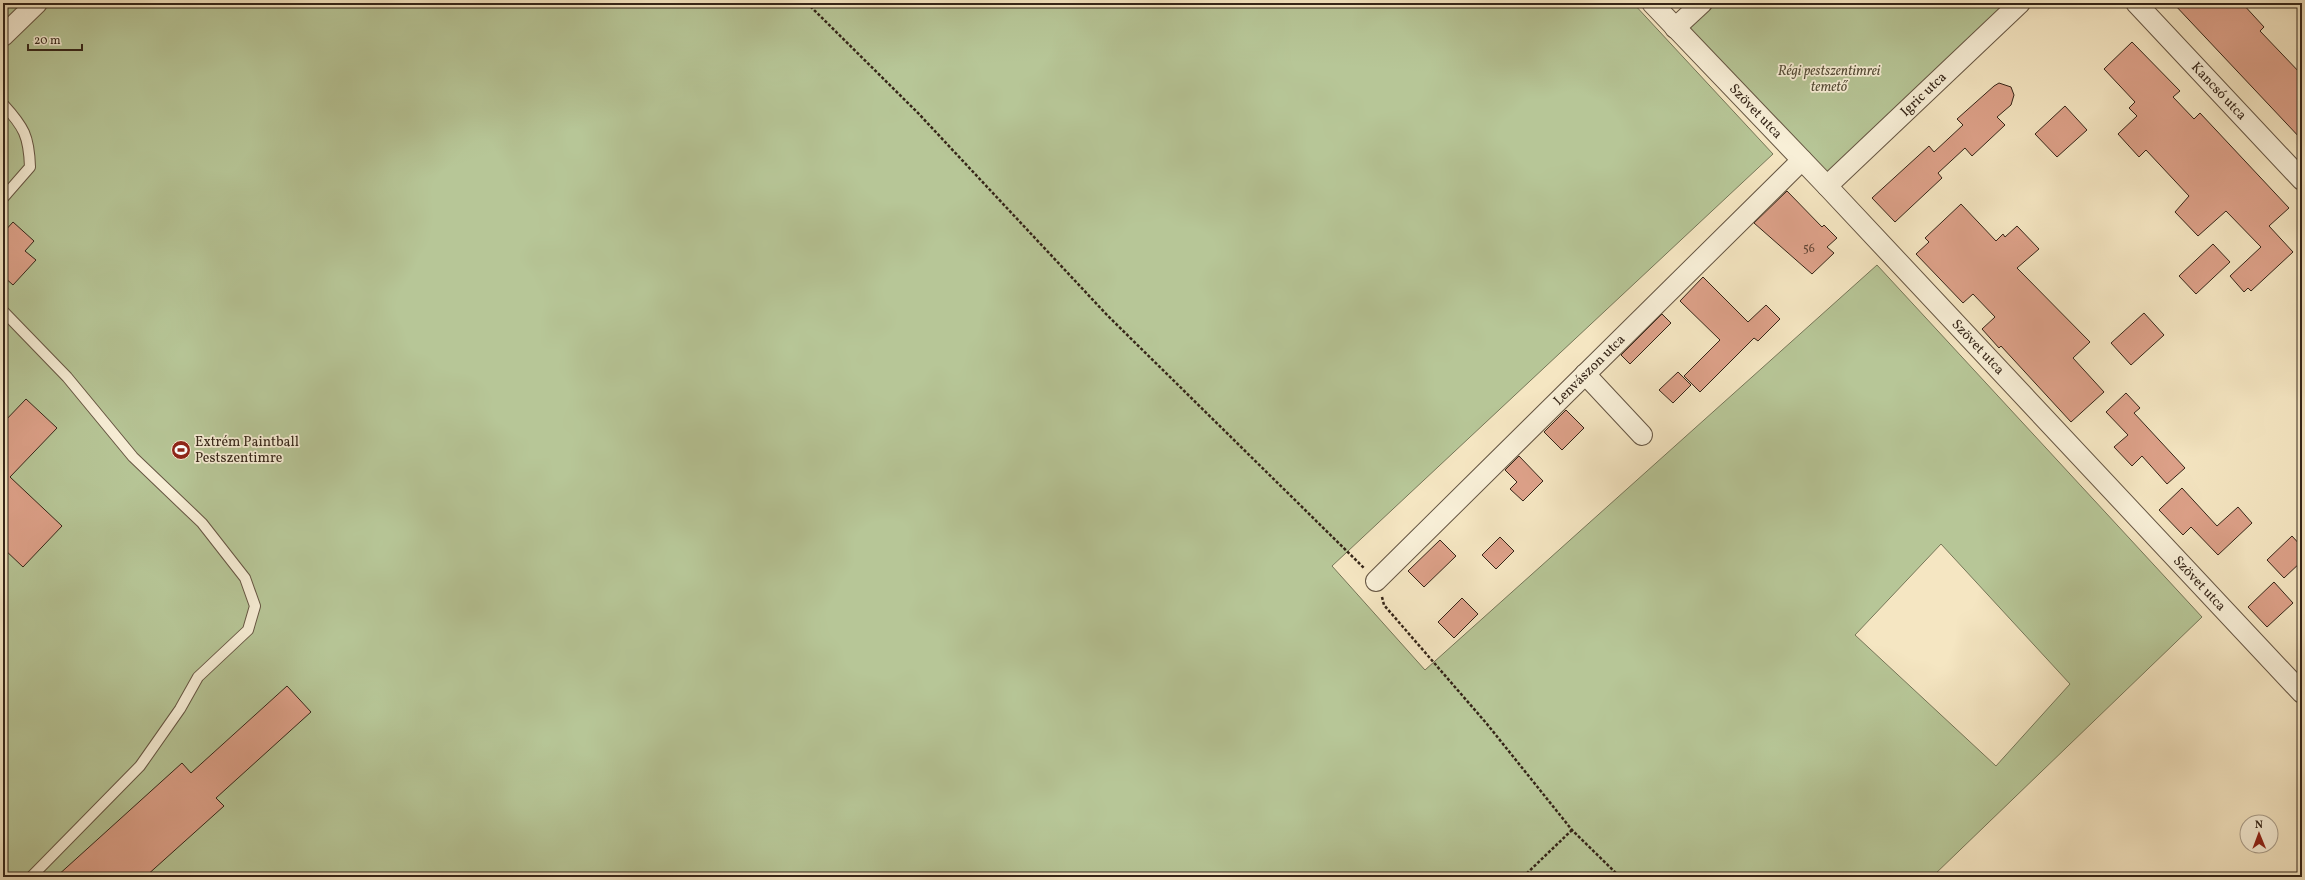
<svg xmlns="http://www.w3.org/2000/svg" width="2305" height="880" viewBox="0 0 2305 880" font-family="Vollkorn,serif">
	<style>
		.green { fill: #b7c697; stroke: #767658; fill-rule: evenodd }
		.building { fill: #dda189; stroke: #352518 }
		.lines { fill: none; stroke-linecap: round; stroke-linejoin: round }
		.lane-casing { stroke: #655542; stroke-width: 12 }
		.street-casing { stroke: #655542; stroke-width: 22 }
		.path { stroke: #352518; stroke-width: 2.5; stroke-dasharray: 3 2; stroke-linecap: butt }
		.lane { stroke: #f8efd7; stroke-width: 10 }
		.street { stroke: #f8efd7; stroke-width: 20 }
		.labels { text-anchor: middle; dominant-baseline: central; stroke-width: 3.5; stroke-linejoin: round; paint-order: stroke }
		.number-label { font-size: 12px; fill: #5f4434 }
		.park-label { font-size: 14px; font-style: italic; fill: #564d38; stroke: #f8efd7 }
		.street-label { font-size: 14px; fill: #352518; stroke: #f8efd7 }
		.poi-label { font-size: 14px; fill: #352518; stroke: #f8efd7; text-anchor: start }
	</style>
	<rect width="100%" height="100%" fill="#f5e6c2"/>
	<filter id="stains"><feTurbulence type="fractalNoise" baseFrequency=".005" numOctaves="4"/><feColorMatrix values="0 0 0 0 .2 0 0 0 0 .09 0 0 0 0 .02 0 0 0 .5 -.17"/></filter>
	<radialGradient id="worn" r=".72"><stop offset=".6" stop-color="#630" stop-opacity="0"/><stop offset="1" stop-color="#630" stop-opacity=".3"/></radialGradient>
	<g class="green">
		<path d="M3 3H1633L1773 154 1332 566 1425 670 1877 265 2202 617 1933 876 1935 877H3ZM1941 544 2070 684 1996 766 1855 635Z"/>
		<path d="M1702 3H2020L1827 186 1675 28Z"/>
	</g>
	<g class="building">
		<path d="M2173 3H2242L2264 27 2260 31 2302 75V140Z"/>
		<path d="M2132 42 2180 91 2173 97 2194 119 2200 113 2289 208 2269 226 2293 252 2251 291 2248 288 2244 292 2230 276 2261 247 2226 211 2198 236 2175 212 2189 196 2146 150 2139 157 2118 134 2137 116 2129 108 2135 102 2104 69Z"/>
		<path d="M1999 83 2011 87 2014 95 2011 105 1997 117 2005 125 1972 156 1965 148 1938 173 1942 178 1895 222 1872 198 1929 146 1934 152 1963 125 1957 119 1994 86Z"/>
		<path d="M2065 106 2087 130 2057 157 2035 134Z"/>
		<path d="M1787 191 1822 227 1824 225 1837 238 1827 247 1834 253 1812 274 1754 223Z"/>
		<path d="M1961 204 1996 241 2003 234 2005 237 2017 226 2039 249 2017 268 2090 342 2073 358 2104 392 2071 422 2001 346 1999 348 1982 329 1995 317 1973 294 1963 303 1916 254 1929 242 1925 238Z"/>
		<path d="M13 222 34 241 25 251 36 260 13 285 3 276V233Z"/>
		<path d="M2213 244 2230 262 2196 294 2179 276Z"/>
		<path d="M1703 277 1748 322 1766 305 1780 319 1758 341 1754 338 1700 392 1684 376 1720 340 1680 301Z"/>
		<path d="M2144 313 2164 335 2131 365 2111 343Z"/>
		<path d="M1662 314 1671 323 1630 364 1621 355Z"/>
		<path d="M1678 372 1691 385 1673 403 1659 390Z"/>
		<path d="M2126 393 2140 408 2134 413 2185 468 2167 484 2142 456 2132 466 2114 447 2128 435 2106 412Z"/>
		<path d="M26 399 57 428 10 477 62 526 23 567 3 548V423Z"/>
		<path d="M1566 410 1584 428 1562 450 1544 432Z"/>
		<path d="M1519 456 1543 481 1523 501 1510 489 1517 482 1505 470Z"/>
		<path d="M2182 488 2217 526 2238 507 2252 523 2218 555 2191 527 2183 535 2159 510Z"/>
		<path d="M2292 536 2302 547V561L2284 578 2267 560Z"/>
		<path d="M1500 537 1514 551 1496 569 1482 555Z"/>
		<path d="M1440 540 1456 556 1424 587 1408 571Z"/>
		<path d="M2274 582 2293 603 2267 627 2248 607Z"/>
		<path d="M1462 598 1478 614 1454 638 1438 622Z"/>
		<path d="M287 686 311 712 216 798 224 806 145 877H56L182 763 191 773Z"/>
	</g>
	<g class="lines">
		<defs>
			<g id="lane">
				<path d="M3 104C24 127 29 136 30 167L3 198"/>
				<path d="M3 311 67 377 133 457 202 523 245 578 255 606 248 630 198 677 180 709 140 766 31 877"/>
			</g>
			<g id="street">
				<path id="s1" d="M1652 3 1827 186 2302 693"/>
				<path id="s2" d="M2136 3 2302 180"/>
				<path d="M1675 28 1702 3"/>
				<path d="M3 36 37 3"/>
				<path id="s3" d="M1827 186 2020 3"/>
				<path d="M1585 374 1642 435"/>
				<path id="s4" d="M1376 581 1802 160"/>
			</g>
		</defs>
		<use href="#lane" class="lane-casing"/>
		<use href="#street" class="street-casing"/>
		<g class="path">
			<path d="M807 3 918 113 1107 315 1364 568"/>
			<path d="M1382 597 1384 605 1487 724 1572 830 1620 877"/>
			<path d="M1523 877 1572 830"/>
		</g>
		<use href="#lane" class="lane"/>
		<use href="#street" class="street"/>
	</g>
	<defs>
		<symbol id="stadium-disc" viewBox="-11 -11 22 22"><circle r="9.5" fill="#8f2418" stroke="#f8efd7"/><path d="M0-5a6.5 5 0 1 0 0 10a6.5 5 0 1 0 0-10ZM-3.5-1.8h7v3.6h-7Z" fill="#fff"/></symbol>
	</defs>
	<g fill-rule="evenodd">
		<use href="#stadium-disc" x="170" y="439" width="22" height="22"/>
	</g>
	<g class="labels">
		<g class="number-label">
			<text x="1809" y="249">56</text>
		</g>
		<g class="park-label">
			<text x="1829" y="71">Régi pestszentimrei<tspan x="1829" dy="16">temető</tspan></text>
		</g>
		<g class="street-label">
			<text stroke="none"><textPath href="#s2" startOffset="121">Kancsó utca</textPath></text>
			<text stroke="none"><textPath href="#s3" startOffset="133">Igric utca</textPath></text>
			<text stroke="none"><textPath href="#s1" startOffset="150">Szövet utca</textPath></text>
			<text stroke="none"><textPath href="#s1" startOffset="474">Szövet utca</textPath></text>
			<text stroke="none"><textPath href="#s4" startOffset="300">Lenvászon utca</textPath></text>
			<text stroke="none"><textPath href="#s1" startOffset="798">Szövet utca</textPath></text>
		</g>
		<g class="poi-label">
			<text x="195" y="442">Extrém Paintball<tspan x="195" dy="16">Pestszentimre</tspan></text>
		</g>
	</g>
	<rect width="2305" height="880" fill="none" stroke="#f5e6c2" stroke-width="16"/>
	<rect x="4" y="4" width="2297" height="872" fill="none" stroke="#352518" stroke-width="2"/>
	<rect x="8" y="8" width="2289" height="864" fill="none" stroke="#352518"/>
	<g transform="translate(2259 834) rotate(359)"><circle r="19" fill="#f8efd7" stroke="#aa9e8b"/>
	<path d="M0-3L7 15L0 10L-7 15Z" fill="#8f2418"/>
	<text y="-6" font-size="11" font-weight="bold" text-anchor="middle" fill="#352518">N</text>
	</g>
	<path d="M28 44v6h54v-6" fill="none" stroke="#352518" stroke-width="2"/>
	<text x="34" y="44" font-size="12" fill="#352518" stroke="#f8efd7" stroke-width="3" paint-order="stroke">20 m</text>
	<rect width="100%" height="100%" filter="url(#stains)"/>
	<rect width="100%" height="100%" fill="url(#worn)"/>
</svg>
